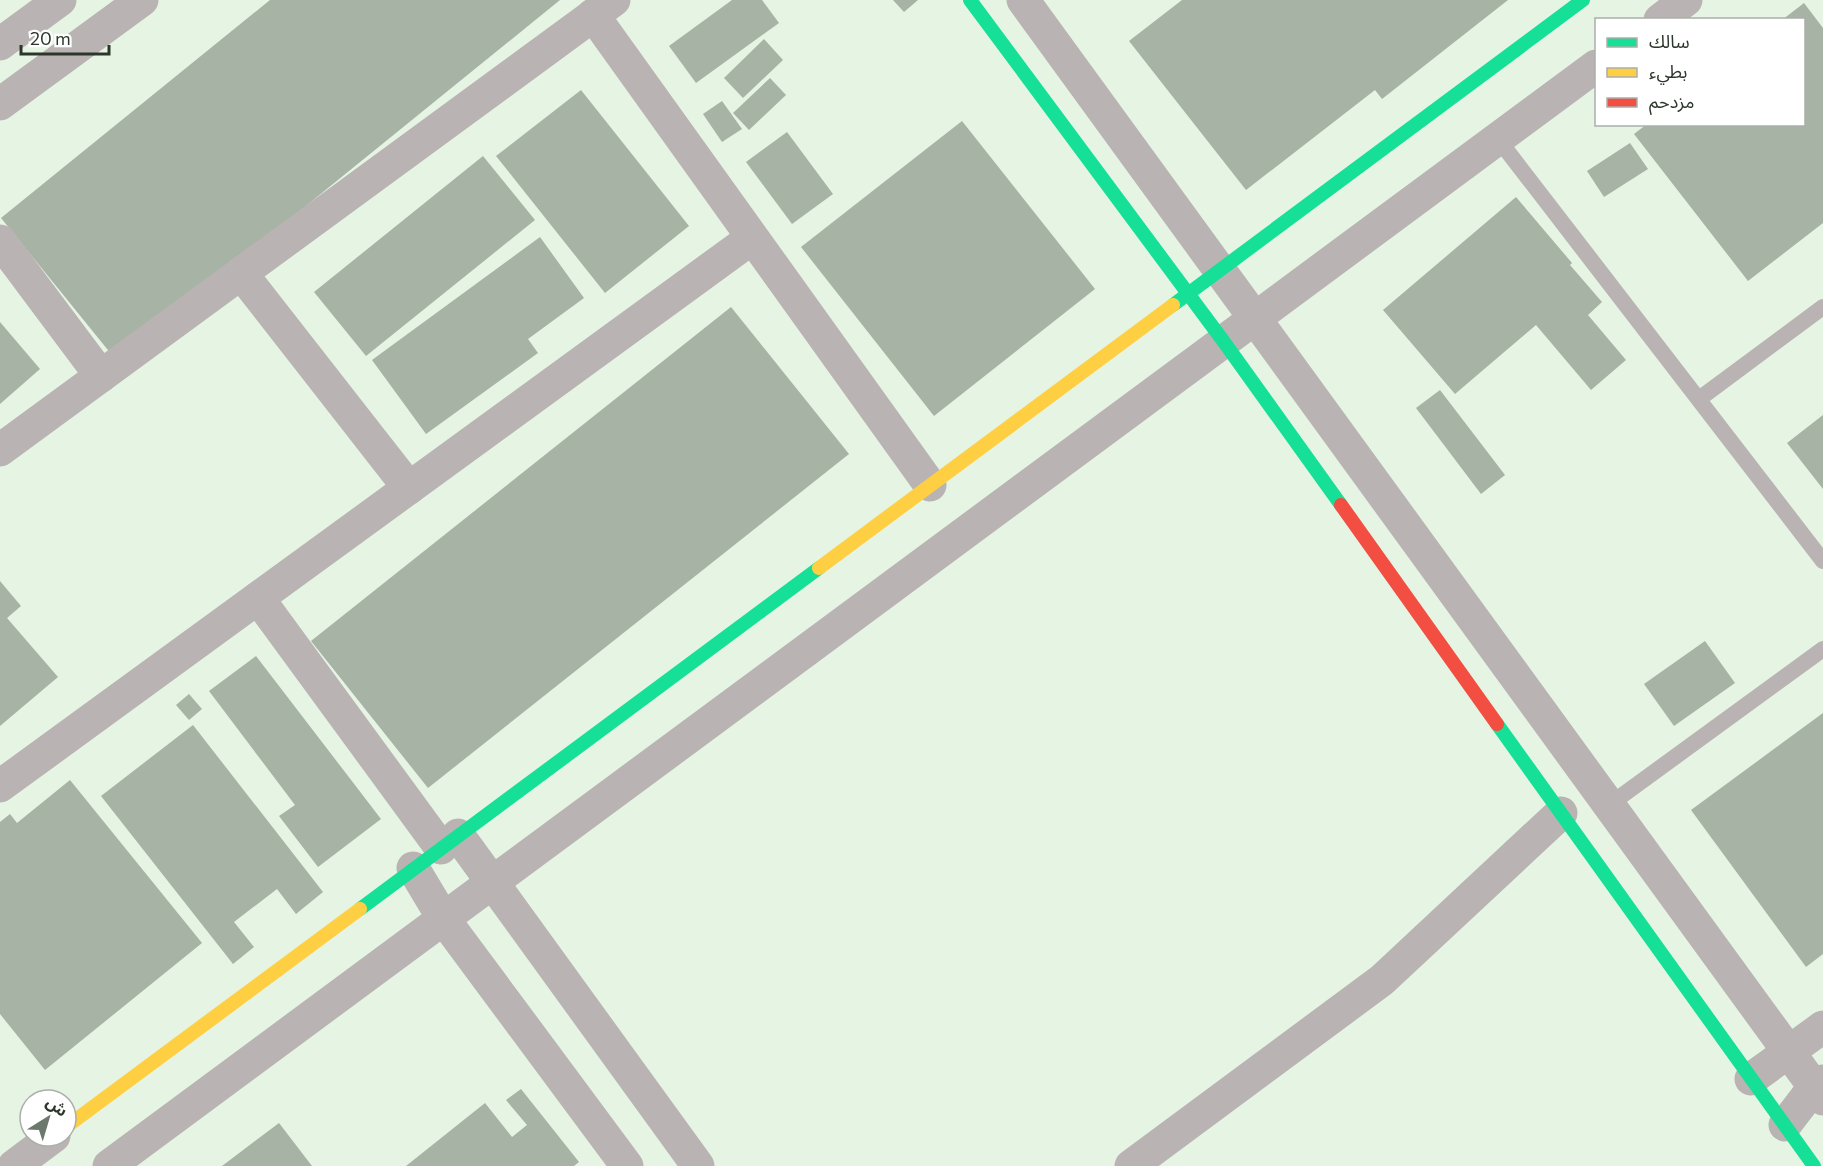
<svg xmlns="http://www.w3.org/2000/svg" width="1823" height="1166" viewBox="0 0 1823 1166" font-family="Commissioner,'Noto Sans Arabic',sans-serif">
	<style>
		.building { fill: #a6b3a5 }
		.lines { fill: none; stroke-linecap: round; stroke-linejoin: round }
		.lane { stroke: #b9b4b3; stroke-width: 16 }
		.street { stroke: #b9b4b3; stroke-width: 33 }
		.fast { stroke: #16e098; stroke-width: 14 }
		.slow { stroke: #ffcf43; stroke-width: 14 }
		.jam { stroke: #f24e42; stroke-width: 14 }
	</style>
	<rect width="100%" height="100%" fill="#e6f4e4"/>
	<g class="building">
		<path d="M270 0H560L116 360 1 218Z"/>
		<path d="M732 0H762L779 23 696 83 669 46Z"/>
		<path d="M893 0H918L904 12Z"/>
		<path d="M1182 0H1508L1382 99 1375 90 1246 190 1129 41Z"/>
		<path d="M1804 3 1823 28V223L1748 281 1634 134 1647 124H1804V20H1782Z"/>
		<path d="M764 39 783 60 743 98 724 78Z"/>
		<path d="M770 78 786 95 749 130 733 113Z"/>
		<path d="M581 90 689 226 605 293 496 156Z"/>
		<path d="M722 101 742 129 722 142 703 114Z"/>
		<path d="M962 121 1095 289 934 416 801 247Z"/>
		<path d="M787 132 833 194 792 224 746 162Z"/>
		<path d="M1630 143 1648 169 1604 197 1587 171Z"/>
		<path d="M483 156 535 220 366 356 314 292Z"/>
		<path d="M1516 197 1572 263 1570 265 1602 302 1588 315 1626 360 1591 390 1536 325 1455 394 1383 310Z"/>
		<path d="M540 237 584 298 528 339 538 353 426 434 372 360Z"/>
		<path d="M731 307 849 454 428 788 311 641Z"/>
		<path d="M0 322 40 369 0 404Z"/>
		<path d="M1440 390 1505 475 1481 494 1416 408Z"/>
		<path d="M1823 415V489L1787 443Z"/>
		<path d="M0 581 21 606 7 618 58 677 0 726Z"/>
		<path d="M1705 641 1735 683 1674 726 1644 684Z"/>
		<path d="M256 656 381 819 318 867 279 816 295 805 209 691Z"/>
		<path d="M189 694 202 709 189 720 176 705Z"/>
		<path d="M1823 713V954L1806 967 1691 810Z"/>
		<path d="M193 725 323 892 296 914 277 889 234 922 254 947 233 964 101 796Z"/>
		<path d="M70 780 202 943 45 1070 0 1014V822L10 814 17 823Z"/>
		<path d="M521 1089 579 1162 574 1166H406L485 1103 512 1137 527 1125 506 1100Z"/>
		<path d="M279 1123 312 1166H222Z"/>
	</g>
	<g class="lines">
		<g class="lane">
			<path d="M1498 139 1823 561"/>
			<path d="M1699 399 1823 307"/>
			<path d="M1609 805 1823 649"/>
		</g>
		<g class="street">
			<path d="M1023 0 1823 1099"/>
			<path d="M593 15 930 485"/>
			<path d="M1660 20 1686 0"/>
			<path d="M0 44 60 0"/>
			<path d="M0 104 142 0"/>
			<path d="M0 241 101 376"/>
			<path d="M241 273 409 488"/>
			<path d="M0 450 614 0"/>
			<path d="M258 598 441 848"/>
			<path d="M0 786 752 238"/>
			<path d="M458 835 698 1166"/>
			<path d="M413 868 443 918 627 1166"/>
			<path d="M1751 1079 1823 1027"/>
			<path d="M1785 1125 1814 1087 1823 1081"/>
			<path d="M14 1166 54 1136"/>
			<path d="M109 1166 1596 66"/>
			<path d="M1131 1166 1382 980 1561 813"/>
		</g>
		<g class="fast">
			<path d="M970 0 1224 342 1341 505"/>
			<path d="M1173 305 1583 0"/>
			<path d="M1497 724 1814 1166"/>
			<path d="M360 909 819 568"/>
		</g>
		<g class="slow">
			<path d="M819 568 1173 305"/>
			<path d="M66 1127 360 909"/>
		</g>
		<path class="jam" d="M1341 505 1497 724"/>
	</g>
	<rect x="1595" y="18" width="210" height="108" fill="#ffffff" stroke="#abafaa" stroke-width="1.5"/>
	<rect x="1607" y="38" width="30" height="9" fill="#16e098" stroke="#abafaa" stroke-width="1.5"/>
	<text x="1649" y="48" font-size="18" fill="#2c362b">سالك</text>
	<rect x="1607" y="68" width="30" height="9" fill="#ffcf43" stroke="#abafaa" stroke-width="1.5"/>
	<text x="1649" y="78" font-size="18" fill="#2c362b">بطيء</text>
	<rect x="1607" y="98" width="30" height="9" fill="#f24e42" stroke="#abafaa" stroke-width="1.5"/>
	<text x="1649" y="108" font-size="18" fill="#2c362b">مزدحم</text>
	<g transform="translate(48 1118) rotate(37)"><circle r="28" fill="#ffffff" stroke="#abafaa" stroke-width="1.5"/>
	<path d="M0-4.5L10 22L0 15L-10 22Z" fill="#6d786c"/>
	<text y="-9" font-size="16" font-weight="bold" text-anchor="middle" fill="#2c362b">ش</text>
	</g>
	<path d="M21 45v9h88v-9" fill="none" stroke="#2c362b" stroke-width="3"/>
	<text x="30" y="45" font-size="18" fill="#2c362b" stroke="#ffffff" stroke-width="4.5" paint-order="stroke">20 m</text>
</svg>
